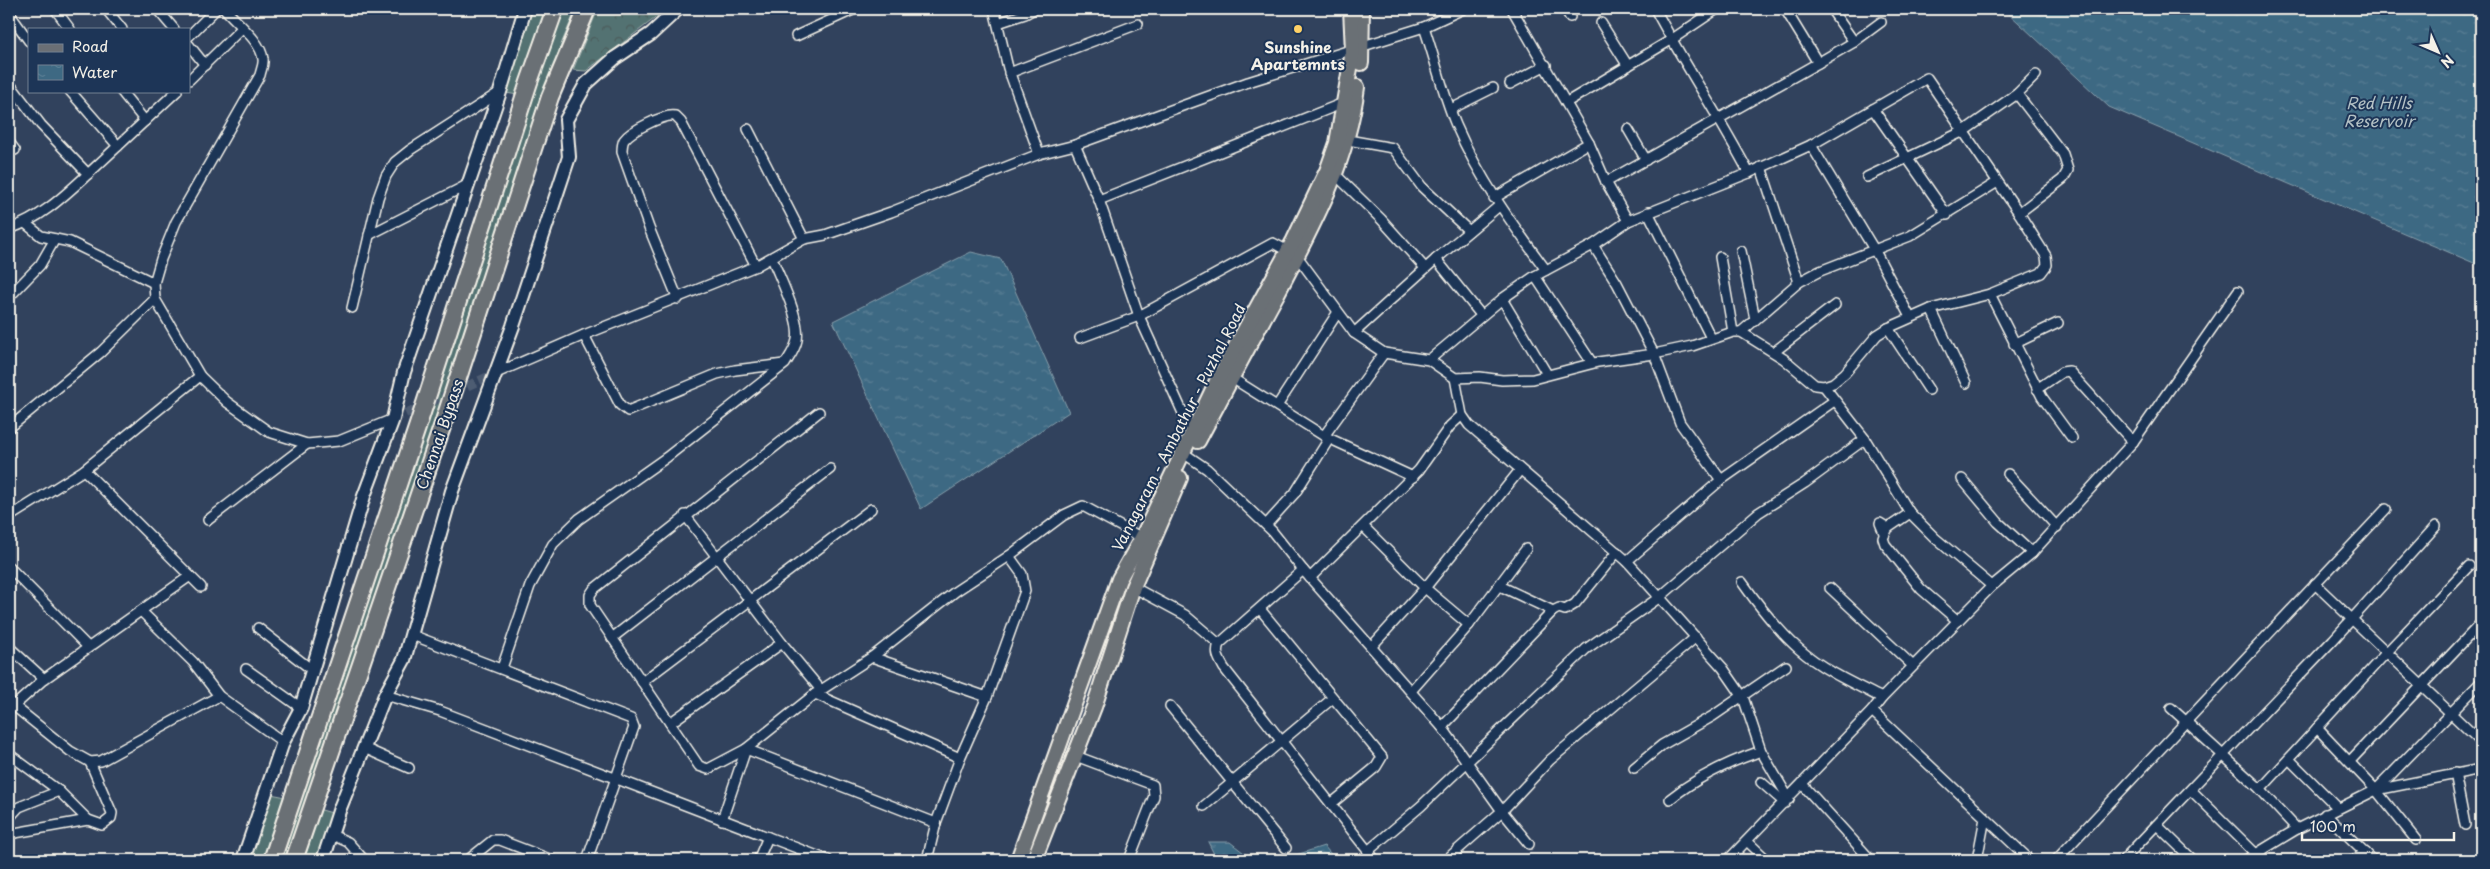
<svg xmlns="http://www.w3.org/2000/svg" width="2490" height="869" viewBox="0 0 2490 869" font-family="'Playpen Sans',sans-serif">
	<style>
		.grass { fill: #527272; stroke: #a3b2ad }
		.forest { fill: url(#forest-crowns); stroke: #a3b2ad }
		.water { fill: url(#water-ripples); stroke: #879fab }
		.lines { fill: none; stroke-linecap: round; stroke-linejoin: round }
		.street-tunnel { stroke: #4e5c72; stroke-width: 9; stroke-dasharray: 9 4.5; stroke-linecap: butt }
		.street-casing { stroke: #f4f1e8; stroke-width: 12 }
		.secondary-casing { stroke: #f4f1e8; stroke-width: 16 }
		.primary-casing { stroke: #f4f1e8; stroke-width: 18 }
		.highway-casing { stroke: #f4f1e8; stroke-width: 20 }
		.street { stroke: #1d3557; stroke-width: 9 }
		.secondary { stroke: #1d3557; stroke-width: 12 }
		.primary { stroke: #6b6f75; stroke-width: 14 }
		.highway { stroke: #6b6f75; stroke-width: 16 }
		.poi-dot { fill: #ffd166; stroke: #1d3557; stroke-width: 2 }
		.labels { text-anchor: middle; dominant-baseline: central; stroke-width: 4; stroke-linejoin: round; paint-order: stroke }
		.poi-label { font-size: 15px; font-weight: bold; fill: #f4f1e8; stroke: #1d3557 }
		.street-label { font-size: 15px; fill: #f4f1e8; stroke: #1d3557 }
		.water-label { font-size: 16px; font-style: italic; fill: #b4c1c5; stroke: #1d3557 }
	</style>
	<defs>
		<pattern id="forest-crowns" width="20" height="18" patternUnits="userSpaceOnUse" patternTransform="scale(1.25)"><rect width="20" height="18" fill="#527272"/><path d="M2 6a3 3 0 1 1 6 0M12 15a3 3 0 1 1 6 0" fill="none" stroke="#4d5b5a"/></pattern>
		<pattern id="water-ripples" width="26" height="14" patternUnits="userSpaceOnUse" patternTransform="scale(1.25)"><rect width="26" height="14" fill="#3e6983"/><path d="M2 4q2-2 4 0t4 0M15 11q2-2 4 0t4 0" fill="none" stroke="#5a7f95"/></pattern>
	</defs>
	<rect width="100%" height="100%" fill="#31425d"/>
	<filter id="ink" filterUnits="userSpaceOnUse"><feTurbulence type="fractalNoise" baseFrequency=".02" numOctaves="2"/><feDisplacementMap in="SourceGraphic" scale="10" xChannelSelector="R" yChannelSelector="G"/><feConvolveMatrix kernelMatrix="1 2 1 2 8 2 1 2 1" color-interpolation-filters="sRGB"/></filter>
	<g filter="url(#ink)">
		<g class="grass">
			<path d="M530 9H549L518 95 506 93Z"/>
			<path d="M566 9H576L562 42 536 120 289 860H278L551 39Z"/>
			<path d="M271 794 286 797 265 860H249Z"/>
			<path d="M318 809 332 813 317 860H300Z"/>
		</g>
		<path class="forest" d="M598 9H667L586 71 573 70Z"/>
		<g class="water">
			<path d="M2004 9H2481V266L2109 107Z"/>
			<path d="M971 252 1001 259 1069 412 921 509 833 321Z"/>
			<path d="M1208 842H1230L1253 860H1217Z"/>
			<path d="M1324 846 1336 860H1280Z"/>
		</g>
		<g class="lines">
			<path class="street-tunnel" d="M393 419 494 374"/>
			<defs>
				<g id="street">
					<path d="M55 9 70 29"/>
					<path d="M106 9 122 29"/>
					<path d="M157 9 174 29"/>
					<path d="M225 9C237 23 261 41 263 59 264 64 261 70 260 75L176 222 161 259 154 283 155 299 200 376 227 402 269 432 307 444 339 441 393 419"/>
					<path d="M994 9 1008 68 1039 154"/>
					<path d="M1512 9 1589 143 1606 182 1628 221"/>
					<path d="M1565 9 1570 17"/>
					<path d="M1655 9C1684 64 1719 116 1749 173"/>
					<path d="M1785 9 1818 63"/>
					<path d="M1831 9 1854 42"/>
					<path d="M9 13 29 41"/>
					<path d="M998 23 1025 14 1034 9"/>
					<path d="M1601 23 1628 66"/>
					<path d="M1424 27C1435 59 1443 94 1456 125 1479 178 1512 224 1546 270"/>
					<path d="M189 36 216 9"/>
					<path d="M796 36 855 9"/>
					<path d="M189 45 205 65"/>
					<path d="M1009 73 1138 24"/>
					<path d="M189 80 242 28"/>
					<path d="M9 83 41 125 88 174C64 196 40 219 9 229"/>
					<path d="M1510 84 1546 65"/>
					<path d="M70 91 118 146"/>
					<path d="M121 91 145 121"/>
					<path d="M2017 94 2063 154 2068 170 2063 179 2019 213"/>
					<path d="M1567 102 1671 40 1717 9"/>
					<path d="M1451 109 1493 88"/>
					<path d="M1873 109 1947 215"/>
					<path d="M748 129 804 239"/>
					<path d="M1628 129 1646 160"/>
					<path d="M1348 140 1393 148 1422 187 1469 231"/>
					<path d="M9 142 15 150"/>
					<path d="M1075 145 1099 200 1139 316 1192 433"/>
					<path d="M1811 145 1875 251 1910 317"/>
					<path d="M1761 167 1799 282"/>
					<path d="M1332 173 1336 175 1381 219 1425 268"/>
					<path d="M88 174 177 91"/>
					<path d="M1867 177 1964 131 2017 94 2036 75"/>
					<path d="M1606 182 1818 63 1854 42 1881 22"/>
					<path d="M1494 198 1589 143"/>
					<path d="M1099 200 1346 102"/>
					<path d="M1648 212 1711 338"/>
					<path d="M25 223 41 236 70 242 154 283"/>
					<path d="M369 235 467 185"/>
					<path d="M1593 245 1617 283 1654 354 1680 423 1721 480"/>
					<path d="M1741 251 1755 319"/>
					<path d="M1720 257 1733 332"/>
					<path d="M1436 259 1481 315"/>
					<path d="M1535 276 1592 363"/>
					<path d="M1990 294 2042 397 2072 438"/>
					<path d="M9 297 40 265 55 239"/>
					<path d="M678 299 649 228 622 152C622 148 622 144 624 140 630 131 664 114 675 116L681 122 756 266"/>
					<path d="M1502 299 1547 374"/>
					<path d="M352 308 378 198 386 176 395 162 410 150 500 92"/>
					<path d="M1931 309 1966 383"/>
					<path d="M1888 328 1929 390"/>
					<path d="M1741 332 1799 282 1820 271 1910 236 1996 183"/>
					<path d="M1354 333 1436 259 1499 206"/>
					<path d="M584 335 620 405 628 411 717 374 735 370 784 364"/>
					<path d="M1080 338 1139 316 1273 243 1297 256 1354 333 1384 353 1429 360 1455 378 1480 377 1502 380 1533 379 1598 362 1654 354 1692 346 1733 332H1741L1784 359 1815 385 1824 386 1833 383 1845 373 1877 335 1888 328 1931 309 1990 294 2041 273 2047 265 2046 256 2019 213 1927 78 1811 145 1749 173 1628 221 1593 245 1535 276 1502 299 1429 360"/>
					<path d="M2014 344 2058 323"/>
					<path d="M1774 352 1835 305"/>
					<path d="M494 374 584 335 756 266 804 239 825 235 891 212 1039 154 1075 145 1248 82 1424 27 1463 9"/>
					<path d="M1232 378 1324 436 1413 477"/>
					<path d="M1455 378 1462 415 1469 425 1627 561 1723 668 1743 697 1761 751 1789 799"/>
					<path d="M1824 386 1865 439 1910 513 1935 538 1992 586"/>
					<path d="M2037 389 2062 372 2069 371 2133 442"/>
					<path d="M1277 406 1338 312"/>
					<path d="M819 412 594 589 590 595V605L699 766 708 769 746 749 936 823 927 860"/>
					<path d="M9 428 101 352 155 299"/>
					<path d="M1324 436 1384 353"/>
					<path d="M1182 452 1207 469 1272 531 1303 570 1442 727 1502 811 1529 844"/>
					<path d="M84 470 201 587"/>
					<path d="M2008 474 2057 527"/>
					<path d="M1962 479 1998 522 2032 553"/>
					<path d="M1910 513 1888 528 1883 538 1885 544 1921 589 1958 621"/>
					<path d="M685 515 782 643 821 690"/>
					<path d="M9 517 84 470 200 376"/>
					<path d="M208 520 307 444"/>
					<path d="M1266 525 1295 493 1329 439"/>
					<path d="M1364 527 1425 588 1469 625"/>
					<path d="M1884 533 1880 523 1888 528"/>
					<path d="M1627 561 1721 480 1834 401"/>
					<path d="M9 567 88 647"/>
					<path d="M1303 570 1219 644C1215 653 1219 659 1224 668L1375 860"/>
					<path d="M1310 578 1419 470 1450 426 1462 415"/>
					<path d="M1742 582C1759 606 1777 630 1799 649 1823 670 1854 684 1882 698"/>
					<path d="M2315 584 2481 742"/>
					<path d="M1500 586 1553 611 1559 608 1565 610 1575 604 1617 552"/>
					<path d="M1133 587 1185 615 1219 644"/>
					<path d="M1830 588 1913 666"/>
					<path d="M1260 609 1382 757 1376 767 1331 804"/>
					<path d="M142 612 193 662 219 696 283 742"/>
					<path d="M258 628 312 670"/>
					<path d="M412 635 631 719 634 727 587 860"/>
					<path d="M612 638 830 469"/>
					<path d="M1372 646 1425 588 1520 470"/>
					<path d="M9 647 44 679 190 576"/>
					<path d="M872 657 987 697 1025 591 1022 574 1009 556"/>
					<path d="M502 668 530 586 553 544 579 519 667 457 785 364C790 356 795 350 797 340 801 319 780 279 772 258"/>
					<path d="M246 669 301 708"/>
					<path d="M642 682 871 509"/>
					<path d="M1411 691 1469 625 1526 549"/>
					<path d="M815 694 960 758"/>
					<path d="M385 695 440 711 828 860"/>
					<path d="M9 702 70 751 90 762 101 761 219 696"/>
					<path d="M14 706 44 679"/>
					<path d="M1170 706 1286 848"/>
					<path d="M2171 708 2258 787 2297 829"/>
					<path d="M670 723 782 643"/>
					<path d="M1442 727 1553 611"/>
					<path d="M2317 728 2376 790 2481 769"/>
					<path d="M364 748 409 768"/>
					<path d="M9 754 59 791 88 820 102 825 111 818 112 813 90 762"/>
					<path d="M1073 755 1153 785 1154 796 1129 860"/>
					<path d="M2289 759 2337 807"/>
					<path d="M2350 761 2481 623"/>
					<path d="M1634 768 1662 745 1713 716 1786 666"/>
					<path d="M2455 773 2465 825"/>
					<path d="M1761 782 1785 803"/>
					<path d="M1803 785 1869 858"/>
					<path d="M2261 789 2387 652 2469 566"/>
					<path d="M2191 790 2262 860"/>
					<path d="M2376 790 2416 840"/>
					<path d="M1670 799C1697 777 1729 762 1761 751"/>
					<path d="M1204 806 1333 698"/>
					<path d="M2325 814 2373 860"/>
					<path d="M9 818 19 807 59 791"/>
					<path d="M722 820 746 749 815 694 872 657 956 591 1009 556 1064 515 1083 506 1142 538"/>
					<path d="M936 823 960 758 987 697"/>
					<path d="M2157 825 2193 860"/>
					<path d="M9 834 88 820"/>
					<path d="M332 835 348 842 364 860"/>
					<path d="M1747 841 1767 860"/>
					<path d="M1368 851 1421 806 1586 649 1660 597 1758 513 1805 483 1865 439"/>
					<path d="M468 860 493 840H500L552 860"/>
					<path d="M758 860 768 837"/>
					<path d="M1446 860 1502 811 1550 760 1696 637"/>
					<path d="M1728 860 1872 711"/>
					<path d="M1977 860 1985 818"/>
					<path d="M2030 860 1872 711 1882 698 1992 586 2032 553 2133 442 2238 291"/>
					<path d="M2056 860 2386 509"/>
					<path d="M2123 860 2333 640 2436 526"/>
					<path d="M2246 860 2297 829 2376 790 2481 682"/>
					<path d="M2353 860 2366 853"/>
				</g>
				<g id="secondary">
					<path d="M243 860 283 742 301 708 364 496 393 419 404 372 500 92 525 9"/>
					<path d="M323 860 340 808 385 695 404 660 452 491 513 326 569 157 566 120 586 84 615 58 651 34 678 9"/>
				</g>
				<g id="primary">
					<path d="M1361 63 1362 9"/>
					<path d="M1198 441C1224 392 1250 343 1277 294 1313 225 1347 165 1357 87"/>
					<path d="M1018 860 1119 579 1142 538 1218 379 1294 240 1327 171 1337 143 1353 51 1351 9"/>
					<path d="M1034 860 1094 707 1133 587 1180 478"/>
				</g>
				<g id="highway">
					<path d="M272 860 418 425 529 82 555 9"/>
					<path d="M294 860 443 424 550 97 587 9"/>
				</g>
			</defs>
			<use href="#street" class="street-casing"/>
			<use href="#secondary" class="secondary-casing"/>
			<use href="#primary" class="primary-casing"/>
			<use href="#highway" class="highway-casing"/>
			<use href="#street" class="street"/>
			<use href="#secondary" class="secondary"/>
			<use href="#primary" class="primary"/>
			<use href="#highway" class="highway"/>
		</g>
	</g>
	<circle class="poi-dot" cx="1298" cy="29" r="5"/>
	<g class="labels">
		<g class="poi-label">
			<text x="1298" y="46">Sunshine<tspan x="1298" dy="17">Apartemnts</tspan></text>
		</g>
		<g class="street-label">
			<text transform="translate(1178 427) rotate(-63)">Vanagaram - Ambathur - Puzhal Road</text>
			<text transform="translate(439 434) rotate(-71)">Chennai Bypass</text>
		</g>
		<g class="water-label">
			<text x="2379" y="102">Red Hills<tspan x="2379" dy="18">Reservoir</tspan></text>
		</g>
	</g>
	<rect width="2490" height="869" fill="none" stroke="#1d3557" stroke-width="30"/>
	<rect x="15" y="15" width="2460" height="839" fill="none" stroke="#f4f1e8" stroke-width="2" filter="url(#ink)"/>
	<rect x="28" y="28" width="162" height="65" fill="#1d3557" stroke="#738091"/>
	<rect x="38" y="44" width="25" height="8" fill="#6b6f75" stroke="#738091"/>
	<text x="72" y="52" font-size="15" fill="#f4f1e8">Road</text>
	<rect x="38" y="65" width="25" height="15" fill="url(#water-ripples)" stroke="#738091"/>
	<text x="72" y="78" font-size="15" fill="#f4f1e8">Water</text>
	<g transform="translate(2438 52) rotate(135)" stroke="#1d3557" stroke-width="4" paint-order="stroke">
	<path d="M0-4L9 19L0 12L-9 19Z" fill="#f4f1e8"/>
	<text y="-8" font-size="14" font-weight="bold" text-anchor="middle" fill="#f4f1e8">N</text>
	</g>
	<path d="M2302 832v8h152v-8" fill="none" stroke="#f4f1e8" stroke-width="2.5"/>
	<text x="2310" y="832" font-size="15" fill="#f4f1e8" stroke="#1d3557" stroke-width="4" paint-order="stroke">100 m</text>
</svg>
